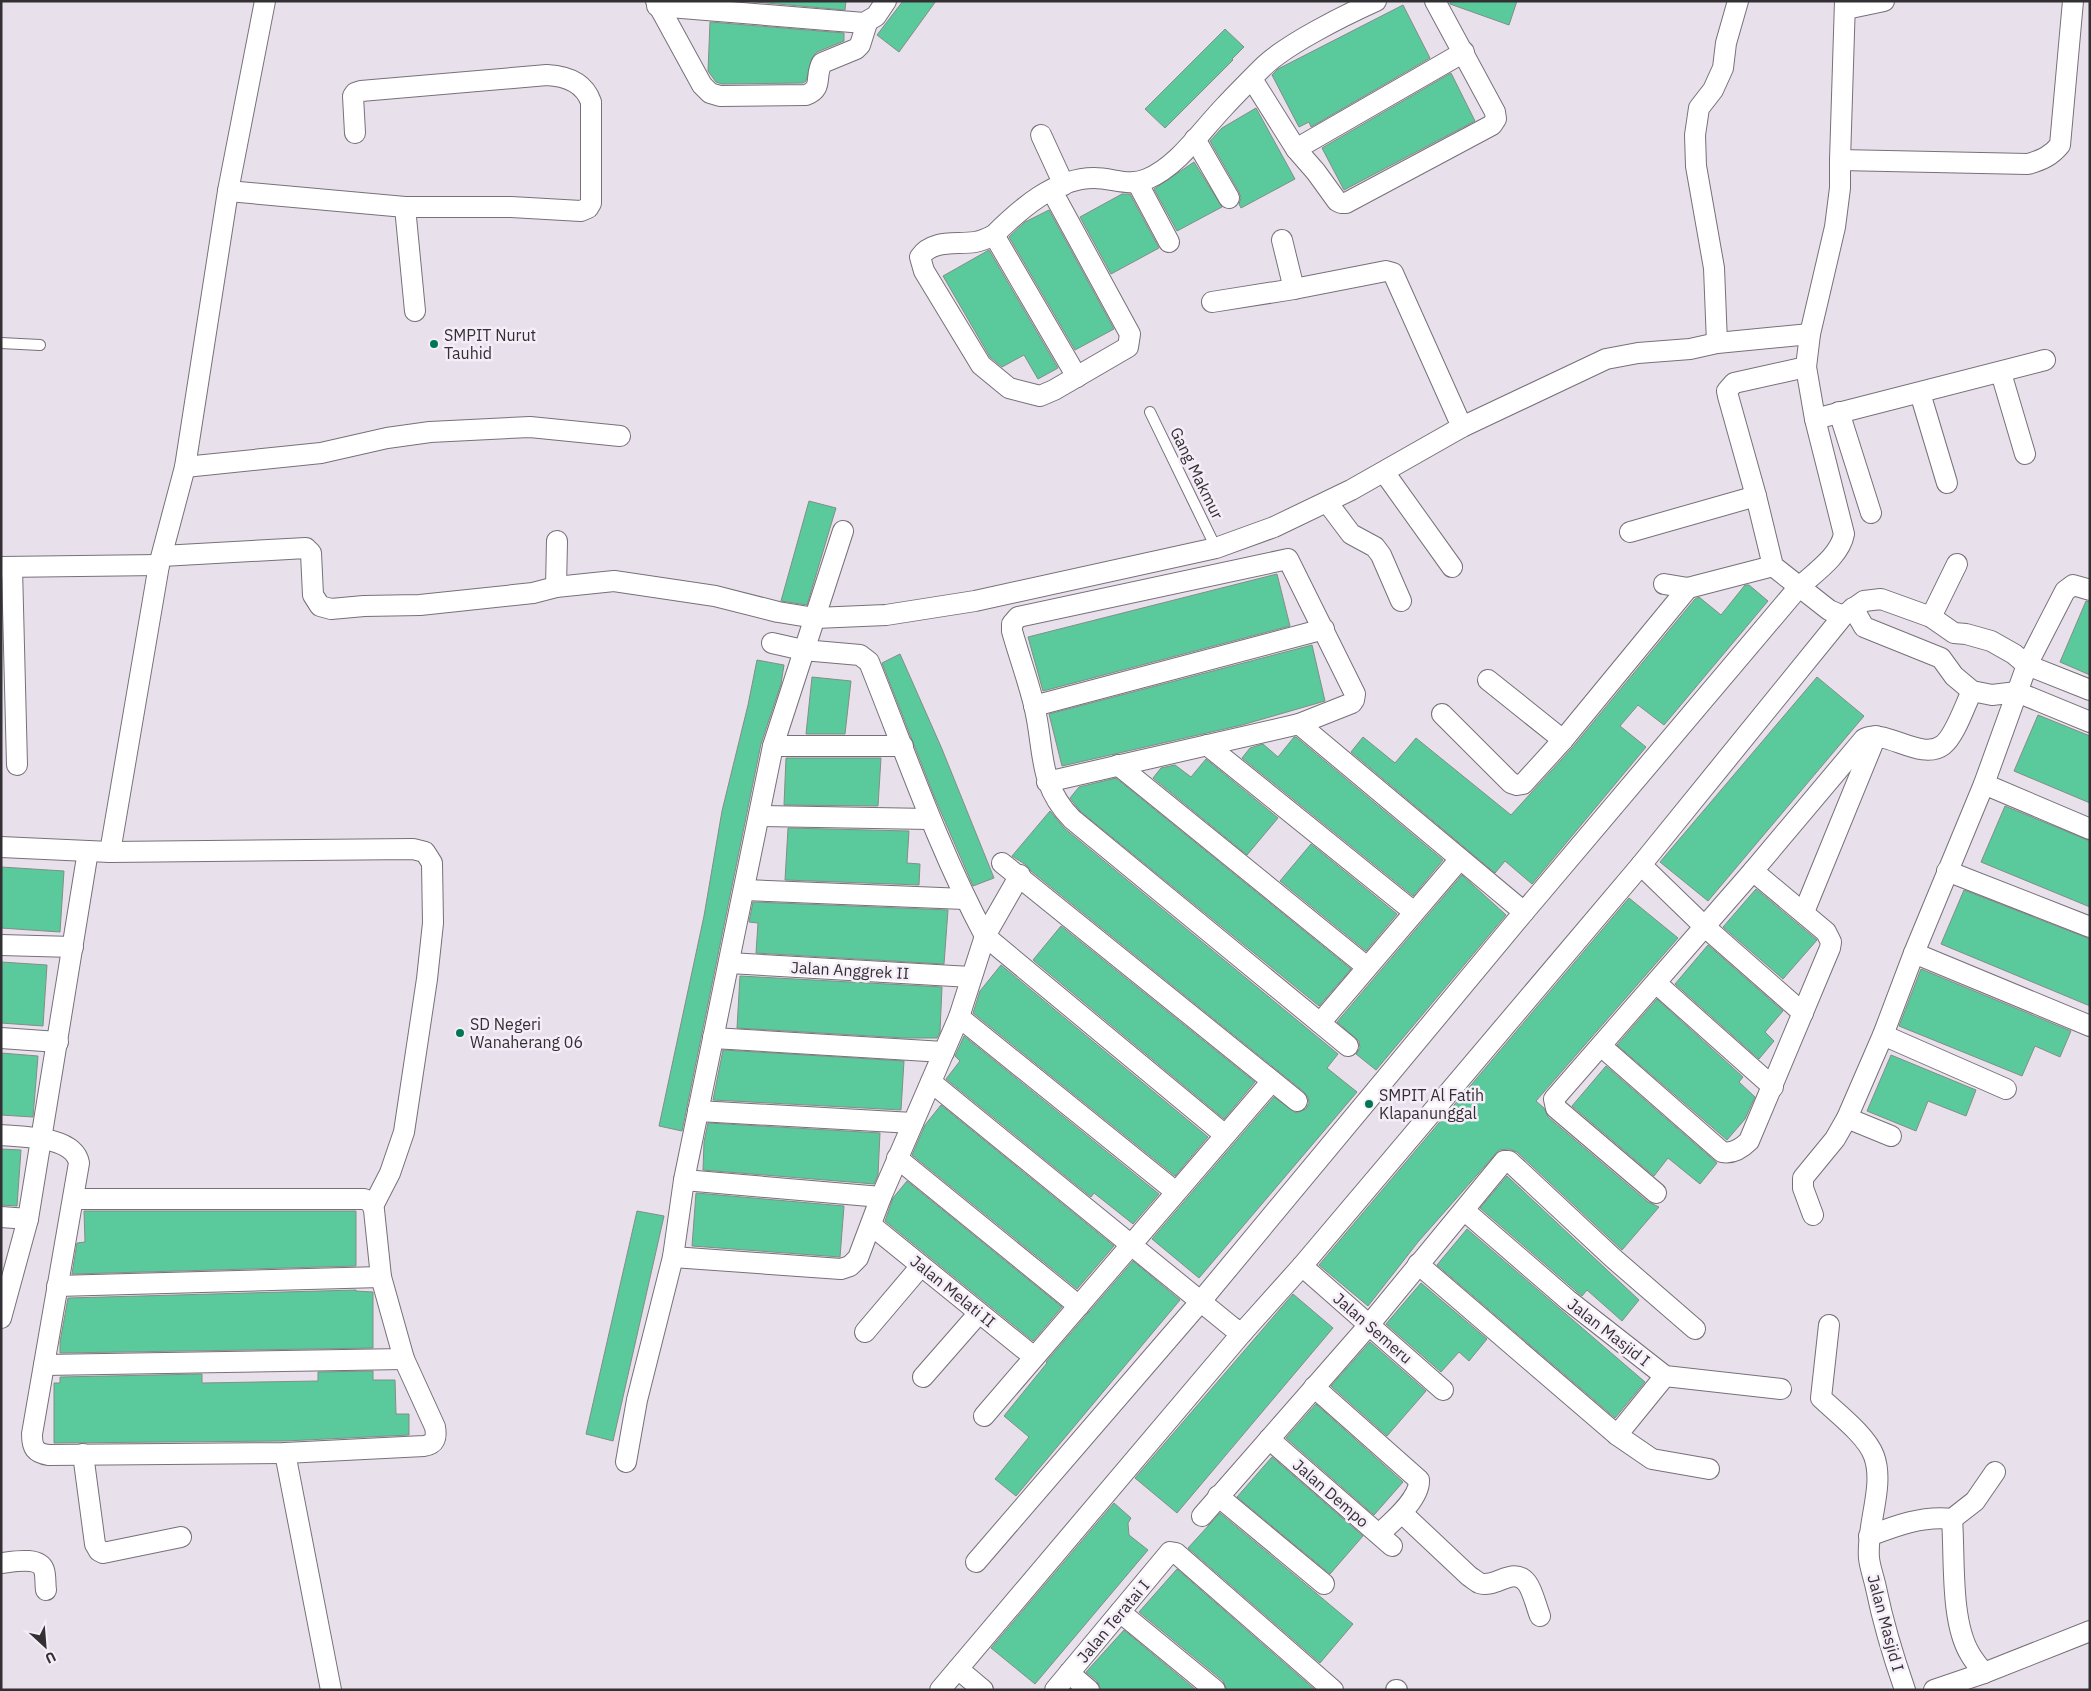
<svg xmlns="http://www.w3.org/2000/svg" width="2091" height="1691" viewBox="0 0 2091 1691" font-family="'IBM Plex Sans',sans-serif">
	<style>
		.building { fill: #5ac99b; stroke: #828e88 }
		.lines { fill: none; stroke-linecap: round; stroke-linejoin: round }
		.service-casing { stroke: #77707a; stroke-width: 12 }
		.minor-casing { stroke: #77707a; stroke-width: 22 }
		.service { stroke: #fff; stroke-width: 10 }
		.minor { stroke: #fff; stroke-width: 20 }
		.poi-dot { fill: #007652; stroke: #f5edf8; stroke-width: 2 }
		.labels { text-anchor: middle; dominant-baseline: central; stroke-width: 5; stroke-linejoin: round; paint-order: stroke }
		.poi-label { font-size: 16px; fill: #333034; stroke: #f5edf8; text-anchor: start }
		.street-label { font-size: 16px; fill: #333034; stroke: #f5edf8 }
	</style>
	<rect width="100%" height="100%" fill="#e8e0ea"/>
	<g class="building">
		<path d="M744 1H846L845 10Z"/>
		<path d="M903 1H936L899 52 877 35Z"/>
		<path d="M1450 1H1517L1509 25 1450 4Z"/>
		<path d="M1403 5 1430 58 1311 127 1309 122 1299 127 1272 75 1278 69Z"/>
		<path d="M710 22 844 33V41L817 52 812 58 806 81 803 83 722 84 716 82 708 71Z"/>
		<path d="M1225 29 1244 47 1232 59 1233 60 1165 128 1145 109Z"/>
		<path d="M1451 73 1475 121 1344 190 1322 148Z"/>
		<path d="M1256 108 1295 179 1241 208 1239 204 1241 198 1239 192 1210 141 1222 128Z"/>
		<path d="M1194 162 1222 207 1177 231 1154 189Z"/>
		<path d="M1122 194H1130L1159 248 1111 274 1080 217Z"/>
		<path d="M1049 210 1114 329 1075 350 1009 237 1025 222Z"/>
		<path d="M989 250 1058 368 1038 379 1024 355 1002 367 990 357 943 276Z"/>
		<path d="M809 501 836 508 807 605 781 601Z"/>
		<path d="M1277 574 1290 626 1043 691 1028 637Z"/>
		<path d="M1745 585H1749L1768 601 1664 725 1638 705 1620 726 1646 747 1532 884 1505 861 1495 873 1351 752 1363 737 1395 763 1416 738 1511 815 1572 748 1695 599 1699 597 1721 615Z"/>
		<path d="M2086 601 2090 602V675L2060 662Z"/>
		<path d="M1312 645 1325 701 1242 725 1062 766 1049 714Z"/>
		<path d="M900 654 942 749 994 878 973 886 934 796 882 663Z"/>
		<path d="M757 660 784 665 781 684 761 744 682 1131 659 1126 704 916 722 811 748 705Z"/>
		<path d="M812 677 851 681 845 734H806Z"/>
		<path d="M1817 677 1864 716 1708 901 1660 862Z"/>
		<path d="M2038 715 2090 736V803L2014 771Z"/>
		<path d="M1294 737H1296L1443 860 1413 896 1242 758 1250 748 1263 744 1278 757Z"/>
		<path d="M786 758H881L878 806 784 805Z"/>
		<path d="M1206 759 1278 818 1247 855 1153 778 1161 768 1175 765 1191 777Z"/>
		<path d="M1116 778 1351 969 1319 1006 1080 811 1070 798 1079 787Z"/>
		<path d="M2005 806 2090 841V907L1981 862Z"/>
		<path d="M1050 811 1064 828 1338 1054 1327 1068 1357 1092 1199 1278 1152 1239 1274 1097 1296 1113 1306 1109 1309 1103 1308 1097 1304 1092 1031 871 1026 865 1012 856Z"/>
		<path d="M788 828 909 831 907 863 920 864 919 885 785 880Z"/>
		<path d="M1311 844 1397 914 1366 951 1280 881Z"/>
		<path d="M1 867 64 871 60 932 1 928Z"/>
		<path d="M1462 875 1506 915 1376 1070 1356 1054 1360 1048 1359 1041 1337 1022Z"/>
		<path d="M1756 889 1817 940 1783 979 1723 927Z"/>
		<path d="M1964 890 2090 939V1006L1941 944Z"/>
		<path d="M1629 898 1678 938 1536 1101 1544 1108 1548 1117 1648 1202 1659 1207 1622 1250 1517 1152 1509 1149 1499 1150 1418 1242 1368 1306 1319 1265Z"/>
		<path d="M753 902 948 910 944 964 756 953 758 923 749 922Z"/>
		<path d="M1061 926 1255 1082 1224 1119 1033 960Z"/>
		<path d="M1708 945 1783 1011 1765 1032 1774 1041 1759 1059 1675 984Z"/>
		<path d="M1 962 47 965 43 1026 1 1023Z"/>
		<path d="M1001 965 1208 1137 1175 1176 973 1013 980 991Z"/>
		<path d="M1921 969 2071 1031 2060 1057 2035 1046 2022 1076 1899 1026Z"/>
		<path d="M740 976 942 987 940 1032 937 1038H905L737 1028Z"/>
		<path d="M1657 999 1743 1077 1739 1082 1755 1097 1745 1119 1727 1140 1617 1045Z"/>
		<path d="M964 1036 1159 1194 1133 1224 1094 1193 1091 1197 946 1079 960 1061 955 1056Z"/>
		<path d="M723 1050 904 1061 901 1110 713 1100Z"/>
		<path d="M1 1053 38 1056 33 1117 1 1115Z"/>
		<path d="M1891 1055 1976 1090 1966 1116 1928 1101 1916 1131 1867 1111Z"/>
		<path d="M1606 1066 1717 1163 1700 1184 1668 1158 1654 1176 1572 1106Z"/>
		<path d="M941 1105 1114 1246 1077 1289 912 1155 925 1125Z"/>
		<path d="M708 1123 880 1133 878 1175 874 1184 703 1170 704 1142Z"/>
		<path d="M1 1149 21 1150 17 1206 1 1205Z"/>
		<path d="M1507 1176 1639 1300 1622 1321 1587 1290 1582 1296 1576 1291 1480 1208Z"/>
		<path d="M907 1181 1062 1307 1033 1341 885 1221 893 1198Z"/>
		<path d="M696 1193 844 1206 840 1257 692 1246Z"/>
		<path d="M84 1211H356V1266L72 1274 77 1243 85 1242Z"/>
		<path d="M637 1211 664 1216 613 1441 586 1434Z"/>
		<path d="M1467 1229 1645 1382 1615 1418 1437 1265Z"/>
		<path d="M1133 1261 1180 1300 1016 1496 995 1479 1029 1437 1004 1416 1047 1363 1046 1362Z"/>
		<path d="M1421 1283 1487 1339 1469 1361 1459 1352 1441 1372 1386 1324Z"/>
		<path d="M356 1290V1291L373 1292V1348L60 1353V1342L68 1298Z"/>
		<path d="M1293 1294 1333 1328 1177 1513 1135 1478Z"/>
		<path d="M1370 1342 1426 1391 1387 1436 1331 1386Z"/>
		<path d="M373 1371V1380H395L396 1414H409V1435L285 1441 54 1443V1383H60V1377L202 1374V1383L318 1381V1372Z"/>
		<path d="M1316 1404 1403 1482 1374 1515 1286 1438Z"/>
		<path d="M1272 1457 1363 1536 1330 1574 1237 1497Z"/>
		<path d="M1114 1503 1131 1518 1128 1523 1129 1535 1148 1550 1035 1684 991 1648Z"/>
		<path d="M1220 1513 1353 1624 1320 1663 1188 1548Z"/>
		<path d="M1177 1569 1315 1690H1227L1223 1681 1139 1612Z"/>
		<path d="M1124 1630 1196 1690H1101L1097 1681 1086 1672Z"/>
	</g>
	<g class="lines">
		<defs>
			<g id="service">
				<path d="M1 343 40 345"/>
				<path d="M1150 412 1216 548"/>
			</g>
			<g id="minor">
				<path d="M656 1 702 85 710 93 720 96 806 95C824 88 814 77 822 63L856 49 860 45 867 23"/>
				<path d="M657 6 864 23 876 16 886 1"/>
				<path d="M1846 9 1884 1"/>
				<path d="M1252 79 1296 149 1316 172 1337 201 1341 203H1346L1492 125 1496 119 1495 112 1435 1"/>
				<path d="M1041 135 1064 185"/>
				<path d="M1195 139 1229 198"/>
				<path d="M1296 149 1464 52"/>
				<path d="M1840 160 1845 1"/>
				<path d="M1137 182 1169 242"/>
				<path d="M228 191 405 207H511L581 211 588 208 591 203V102C584 82 566 76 547 75L361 91 355 93 353 96 355 133"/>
				<path d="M1052 191 1130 334 1128 347 1054 390 1040 396 1009 388 981 365 924 271 920 257C932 239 956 245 975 242 982 241 988 238 994 235 1020 209 1055 178 1094 178 1113 178 1129 187 1147 179 1178 166 1201 131 1224 107 1236 94 1249 81 1261 69 1284 45 1345 15 1376 1"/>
				<path d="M405 207 415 311"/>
				<path d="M994 235 1077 377"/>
				<path d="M1282 240 1294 289"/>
				<path d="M1212 302 1294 289 1386 271 1393 273 1462 427"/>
				<path d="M1717 343 1714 268 1696 166 1695 135 1699 108 1713 90 1723 68 1726 43 1738 1"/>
				<path d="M1806 367 1734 383 1727 391 1728 396 1756 496 1773 566 1829 610 1843 616"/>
				<path d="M2001 373 2025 454"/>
				<path d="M1920 393 1947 483"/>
				<path d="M1839 412 1871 513"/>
				<path d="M1815 419 2045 360"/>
				<path d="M185 467 321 453 387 438 430 432 530 427 620 436"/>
				<path d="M1384 472 1452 567"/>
				<path d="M1327 502 1351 534 1375 547 1381 555 1401 601"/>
				<path d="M1630 532 1756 496"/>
				<path d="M162 556 306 548 311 553 313 595 320 606 331 609 364 606 420 605 533 593 556 587 614 581 715 596 778 612 815 618 886 615 975 601 1216 548 1274 527 1351 490 1462 427 1606 359 1638 353 1690 349 1717 343 1810 334"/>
				<path d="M1 567 159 565"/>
				<path d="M12 568 17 765"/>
				<path d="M1664 584 1688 588 1773 566"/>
				<path d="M556 587 557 541"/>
				<path d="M1853 608 1864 627 1941 658 1954 676 1972 691 1992 695 2017 692 2090 722"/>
				<path d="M1931 617 1957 564"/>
				<path d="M772 643 803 650 860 655 869 662C906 754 938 848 985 936L1225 1135"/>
				<path d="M1488 680 1563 740"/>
				<path d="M1034 706 1324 629"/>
				<path d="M1442 714 1511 783 1517 785 1523 784 1563 740 1688 588"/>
				<path d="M1299 724 1524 912"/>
				<path d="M1207 745 1414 912"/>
				<path d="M773 746H903"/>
				<path d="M1118 765 1367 967"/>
				<path d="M1047 782 1299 724 1352 703 1354 700 1355 694 1288 559 1018 617 1012 624V631C1019 656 1028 680 1034 705 1045 750 1037 783 1072 819L1348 1046"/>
				<path d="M1984 784 2090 829"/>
				<path d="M759 816 929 819"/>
				<path d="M1 847 110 852 413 849 425 852 432 863 433 923 427 979 404 1132 390 1173 373 1206"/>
				<path d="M110 852 159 565 185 467 228 191 265 1"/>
				<path d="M1002 863 1297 1101"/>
				<path d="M1641 865 1704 926 1803 1013"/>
				<path d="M1947 871 2090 927"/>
				<path d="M744 890 965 899"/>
				<path d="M1804 912 1876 736"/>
				<path d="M1 945 73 947"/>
				<path d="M1914 953 2090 1026"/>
				<path d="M729 963 971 977"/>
				<path d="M1656 983 1773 1087"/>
				<path d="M959 1017 1176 1192"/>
				<path d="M1320 1023 1460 859"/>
				<path d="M1883 1035 2006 1089"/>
				<path d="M1 1038 58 1042"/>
				<path d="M713 1038 944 1052"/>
				<path d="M1601 1046 1722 1152C1732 1154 1742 1148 1749 1141L1830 948 1831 942 1826 932 1753 871"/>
				<path d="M931 1082 1232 1327 1242 1333"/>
				<path d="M698 1111 913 1123"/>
				<path d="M1847 1118 1891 1136"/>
				<path d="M1 1135C23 1137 74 1136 79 1163L32 1434C32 1448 35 1453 49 1455L285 1453 424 1446C435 1444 437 1438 435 1427L404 1359 381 1277 374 1210 371 1202 364 1199H73"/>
				<path d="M897 1158 1079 1306"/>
				<path d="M684 1180 881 1197"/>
				<path d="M1656 1193 1556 1108 1554 1099 1753 871 1864 739C1884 727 1921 762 1943 745 1955 736 1965 705 1972 691"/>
				<path d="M1465 1211 1568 1300 1665 1376 1781 1389"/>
				<path d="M1813 1215 1803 1188V1178L1835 1139 1847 1118 1883 1035 1914 953 1984 784 2027 665 2065 591 2073 585 2090 590"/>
				<path d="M1 1217 28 1219"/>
				<path d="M871 1225 1034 1357"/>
				<path d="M673 1257 841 1269 850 1266 858 1258 881 1197 959 1017 985 936 1020 875"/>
				<path d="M1418 1264 1617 1435 1665 1376"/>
				<path d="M1302 1266 1443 1390"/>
				<path d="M57 1286 381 1277"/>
				<path d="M1 1318 28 1219 88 851"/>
				<path d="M1829 1325 1821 1398C1837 1413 1867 1436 1874 1456 1885 1486 1866 1526 1869 1558 1870 1568 1874 1578 1876 1588 1883 1622 1893 1656 1905 1690"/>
				<path d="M865 1332 921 1266"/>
				<path d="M44 1365 404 1359"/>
				<path d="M923 1377 979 1313"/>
				<path d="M1314 1387 1419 1480C1420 1499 1392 1522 1379 1534"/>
				<path d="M984 1416 1272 1081"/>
				<path d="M1617 1435 1652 1459 1709 1469"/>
				<path d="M1269 1439 1392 1546"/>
				<path d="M285 1453 331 1690"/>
				<path d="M83 1454 95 1544 99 1551 103 1553 181 1537"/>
				<path d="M626 1462 637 1400 673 1257 684 1180 773 746 843 531"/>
				<path d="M1218 1496 1324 1584"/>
				<path d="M1402 1513 1469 1576C1472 1578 1476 1581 1479 1583 1496 1589 1513 1565 1527 1583 1533 1591 1536 1606 1540 1616"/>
				<path d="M1202 1516 1369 1325 1504 1161H1509L1613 1258 1695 1329"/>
				<path d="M1952 1519C1955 1557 1950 1621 1970 1654 1974 1661 1979 1667 1984 1673"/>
				<path d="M1869 1536C1895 1526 1924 1515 1952 1519L1975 1501 1995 1472"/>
				<path d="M976 1562 1201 1301 1524 912 1798 588C1814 573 1840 556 1844 534L1815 419 1806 367 1810 334 1835 227 1840 188V160L2028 164C2042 160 2051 156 2060 145L2073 1"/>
				<path d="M1 1563C12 1562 39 1556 44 1570 46 1576 45 1584 46 1590"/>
				<path d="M1120 1612 1215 1690"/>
				<path d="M958 1669 983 1690"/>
				<path d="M1069 1673 1089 1690"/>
				<path d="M940 1690 1242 1333 1302 1266 1641 865 1843 616 1864 601 1881 599 1931 617 1954 633 1966 634 1991 641 2014 654 2027 665 2090 690"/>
				<path d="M1055 1690 1170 1552 1176 1553 1333 1690"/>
				<path d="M1396 1690H1397"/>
				<path d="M1934 1690 1984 1673 2090 1631"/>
			</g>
		</defs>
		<use href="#service" class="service-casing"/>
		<use href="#minor" class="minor-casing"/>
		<use href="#service" class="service"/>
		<use href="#minor" class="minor"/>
	</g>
	<g class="poi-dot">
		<circle cx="434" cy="344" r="5"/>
		<circle cx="460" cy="1033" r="5"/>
		<circle cx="1369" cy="1104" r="5"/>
	</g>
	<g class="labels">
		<g class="poi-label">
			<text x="444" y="335">SMPIT Nurut<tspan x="444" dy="18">Tauhid</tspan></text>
			<text x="470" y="1024">SD Negeri<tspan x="470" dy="18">Wanaherang 06</tspan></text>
			<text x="1379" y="1095">SMPIT Al Fatih<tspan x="1379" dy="18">Klapanunggal</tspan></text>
		</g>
		<g class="street-label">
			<text transform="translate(1197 473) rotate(64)">Gang Makmur</text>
			<text transform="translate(850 970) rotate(3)">Jalan Anggrek II</text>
			<text transform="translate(953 1291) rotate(39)">Jalan Melati II</text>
			<text transform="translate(1373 1328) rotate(41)">Jalan Semeru</text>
			<text transform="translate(1609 1332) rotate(38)">Jalan Masjid I</text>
			<text transform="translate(1331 1493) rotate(41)">Jalan Dempo</text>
			<text transform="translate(1113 1621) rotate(-50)">Jalan Teratai I</text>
			<text transform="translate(1886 1623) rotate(75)">Jalan Masjid I</text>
		</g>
	</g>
	<rect width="2091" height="1691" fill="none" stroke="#333034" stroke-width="5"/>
	<g transform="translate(45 1646) rotate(154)" stroke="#f5edf8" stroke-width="4" paint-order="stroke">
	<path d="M0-4L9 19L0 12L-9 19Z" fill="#333034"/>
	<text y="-8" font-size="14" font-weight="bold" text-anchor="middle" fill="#333034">U</text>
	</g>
</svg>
